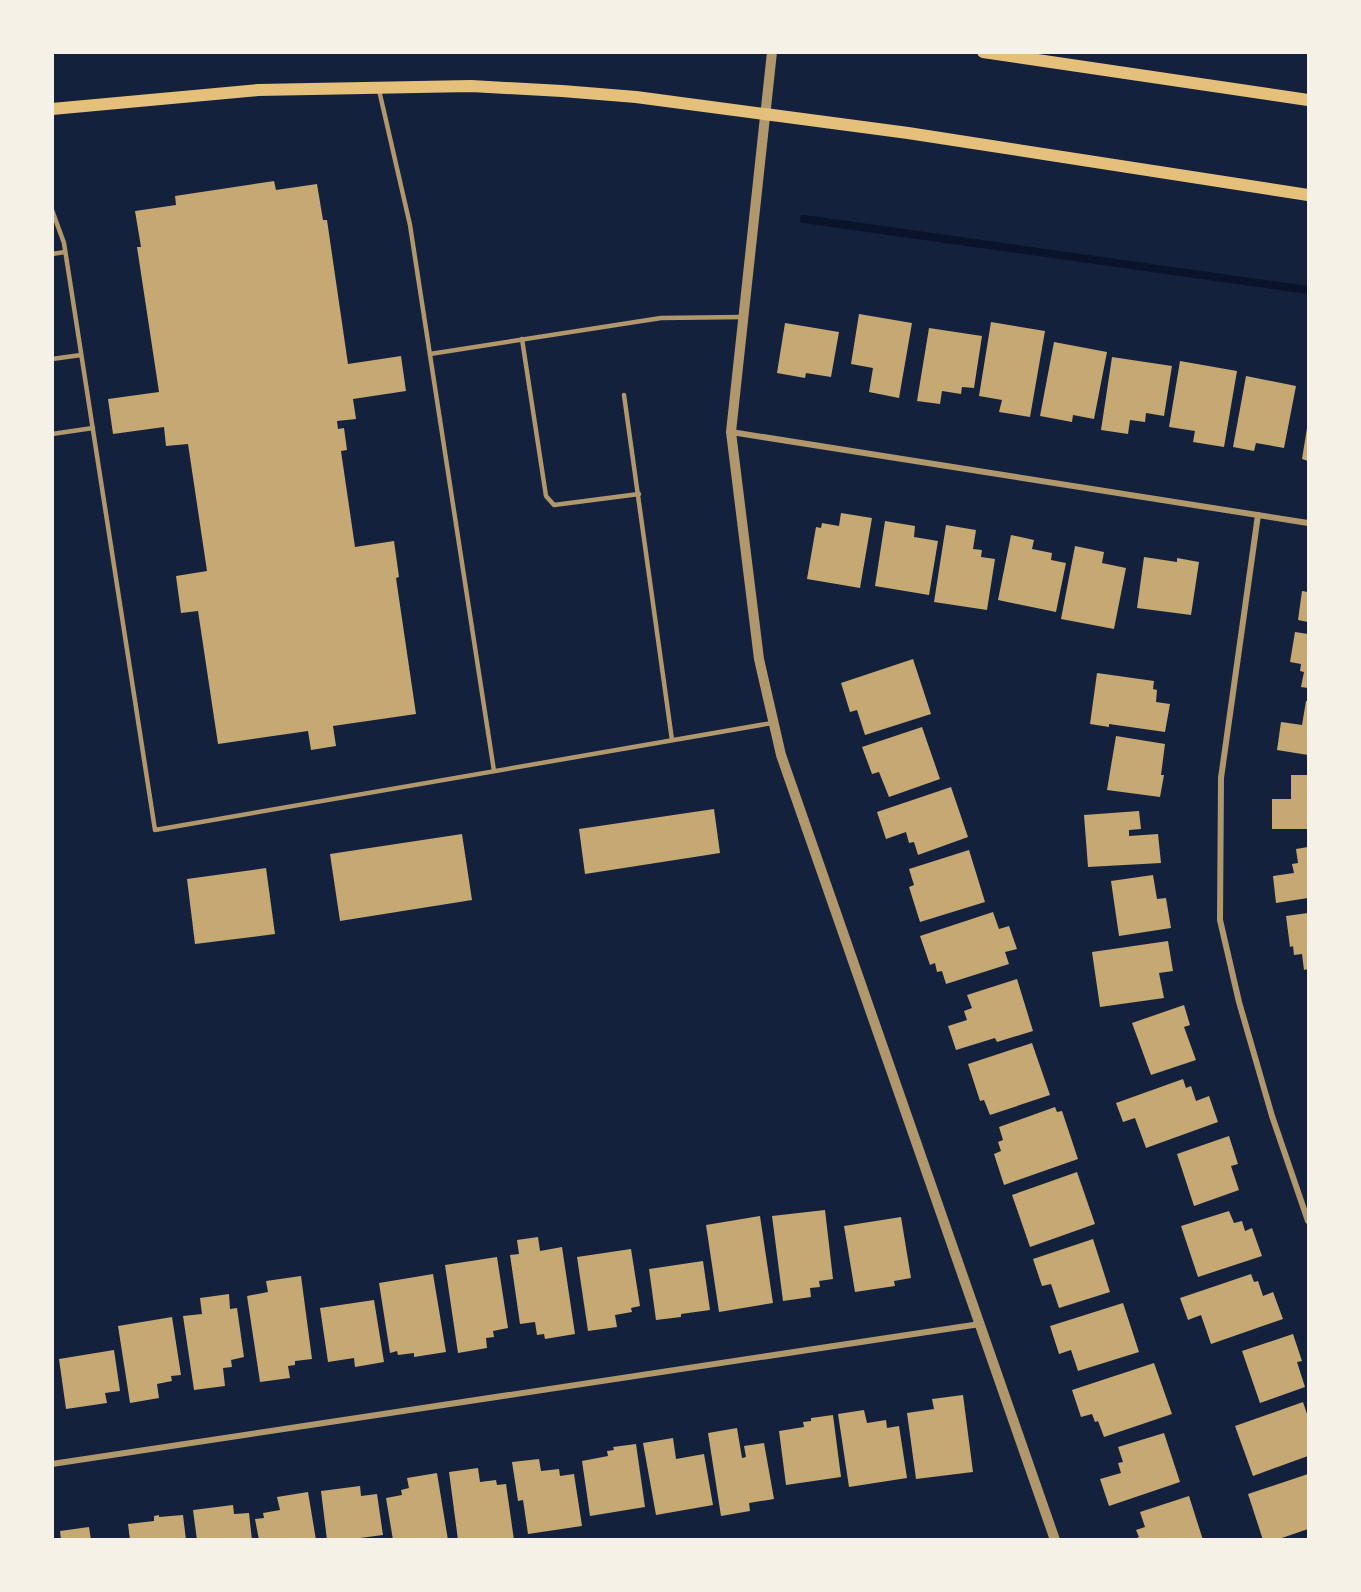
<svg xmlns="http://www.w3.org/2000/svg" width="1361" height="1592" viewBox="0 0 1361 1592" font-family="Arial,sans-serif">
	<style>
		.lines { fill: none; stroke-linecap: round; stroke-linejoin: round }
		.stream { stroke: #0b132b; stroke-width: 8 }
		.building { fill: #c6a872 }
		.service { stroke: #b1986c; stroke-width: 4.5 }
		.minor { stroke: #b1986c; stroke-width: 6 }
		.tertiary { stroke: #b1986c; stroke-width: 10 }
		.secondary { stroke: #e5c07b; stroke-width: 12 }
	</style>
	<rect width="100%" height="100%" fill="#14213d"/>
	<g class="lines">
		<path class="stream" d="M804 219 1308 290"/>
	</g>
	<g class="building">
		<path d="M274 181 276 190 317 184 323 220H327L348 364 401 356 406 391 353 399 356 419 337 421 338 429 344 428 347 450 341 451 355 547 394 541 399 577 396 578 416 714 333 726 336 746 311 750 308 731 218 744 198 611 181 613 176 576 207 571 188 444 166 446 164 427 113 434 108 399 159 392 137 247H141L135 211 176 205 175 196Z"/>
		<path d="M859 314 912 323 899 398 869 392 873 368 851 364Z"/>
		<path d="M991 322 1045 331 1030 417 999 412 1002 400 979 396Z"/>
		<path d="M785 323 839 332 831 377 806 373 805 378 777 373Z"/>
		<path d="M929 328 982 336 974 388 962 387 961 394 942 391 940 404 917 401Z"/>
		<path d="M1054 342 1107 352 1094 419 1073 415 1072 422 1040 416Z"/>
		<path d="M1112 357 1172 366 1164 416 1146 413 1145 422 1130 420 1128 434 1101 430Z"/>
		<path d="M1180 361 1237 371 1224 447 1193 442 1195 431 1169 427Z"/>
		<path d="M1246 376 1296 386 1284 448 1256 443 1254 451 1233 447Z"/>
		<path d="M1307 428H1308V461L1302 459Z"/>
		<path d="M841 513 872 518 860 588 807 579 816 527 821 528 822 523 839 526Z"/>
		<path d="M885 521 915 526 914 537 938 541 929 595 875 586Z"/>
		<path d="M946 525 976 530 973 549 982 550 981 557 995 559 987 610 934 602Z"/>
		<path d="M1011 535 1034 540 1032 549 1052 553 1051 560 1066 563 1056 612 998 600Z"/>
		<path d="M1075 546 1104 552 1102 563 1126 568 1114 629 1061 619Z"/>
		<path d="M1144 557 1177 562V558L1199 562 1191 615 1137 608Z"/>
		<path d="M1302 591 1308 592V622L1298 620Z"/>
		<path d="M1295 632 1308 634V688L1301 687 1304 672 1300 671 1301 664 1290 662Z"/>
		<path d="M913 659 931 714 865 735 857 710 850 712 841 683Z"/>
		<path d="M1097 673 1154 681 1153 689 1157 690 1156 702 1170 704 1165 732 1109 724V727L1090 724Z"/>
		<path d="M1306 701H1308V755L1277 750 1281 722 1302 725Z"/>
		<path d="M922 727 940 779 889 797 879 772 872 774 862 747Z"/>
		<path d="M1116 736 1165 744 1161 775H1164L1160 797 1107 790Z"/>
		<path d="M1291 775H1308V829H1272V799H1291Z"/>
		<path d="M951 787 968 837 918 855 914 842 909 843 906 832 886 839 877 812Z"/>
		<path d="M714 809 720 853 585 874 579 829Z"/>
		<path d="M1139 811 1141 829 1129 830V836L1158 834 1161 863 1088 867 1084 815Z"/>
		<path d="M462 834 472 900 340 921 330 854Z"/>
		<path d="M1308 847V898L1276 903 1273 876 1294 873 1292 864 1298 863 1296 849Z"/>
		<path d="M969 850 985 902 920 922 909 887 914 885 909 869Z"/>
		<path d="M266 868 275 934 195 944 187 879Z"/>
		<path d="M1153 875 1157 899 1166 898 1171 928 1119 936 1111 881Z"/>
		<path d="M993 912 999 929 1009 926 1017 949 1005 952 1009 964 946 984 942 971 937 972 935 963 930 965 920 936Z"/>
		<path d="M1308 913V969L1304 970 1302 954 1294 955 1293 946 1290 947 1286 916Z"/>
		<path d="M1168 941 1173 971 1159 973 1164 998 1100 1007 1092 952Z"/>
		<path d="M1017 979 1033 1031 997 1042 995 1038 956 1050 948 1026 967 1020 964 1011 972 1008 967 995Z"/>
		<path d="M1184 1005 1190 1025 1184 1027 1196 1060 1151 1075 1132 1023Z"/>
		<path d="M1032 1043 1050 1095 990 1115 984 1100 980 1101 968 1064Z"/>
		<path d="M1183 1079 1186 1088 1191 1086 1196 1101 1209 1096 1218 1122 1146 1148 1135 1118 1123 1122 1116 1103Z"/>
		<path d="M1055 1107 1057 1112 1062 1111 1078 1159 1004 1185 994 1154 1001 1151 998 1142 1003 1140 999 1127Z"/>
		<path d="M1229 1136 1238 1164 1231 1166 1239 1190 1194 1206 1177 1154Z"/>
		<path d="M1077 1172 1095 1224 1030 1247 1012 1195Z"/>
		<path d="M825 1210 833 1279 819 1281 820 1287 810 1288 811 1297 783 1301 772 1216Z"/>
		<path d="M1229 1211 1234 1223 1242 1221 1245 1231 1252 1228 1262 1256 1198 1277 1181 1226Z"/>
		<path d="M760 1216 773 1303 719 1312 706 1225Z"/>
		<path d="M901 1217 911 1278 894 1281 895 1286 855 1292 844 1226Z"/>
		<path d="M538 1237 540 1251 562 1247 575 1334 545 1339 544 1334 537 1335 535 1322 520 1324 510 1255 519 1254 517 1240Z"/>
		<path d="M1093 1239 1110 1292 1059 1308 1051 1284 1042 1286 1033 1259Z"/>
		<path d="M631 1249 640 1306 631 1308 632 1312 615 1315 617 1327 588 1331 577 1257Z"/>
		<path d="M497 1257 508 1328 493 1331 494 1337 486 1338 487 1348 458 1353 445 1265Z"/>
		<path d="M703 1261 710 1310 681 1314V1317L656 1320 649 1269Z"/>
		<path d="M433 1274 446 1352 414 1357V1353L398 1355 397 1351 390 1353 379 1283Z"/>
		<path d="M1251 1274 1254 1282 1258 1281 1263 1296 1273 1292 1283 1319 1211 1344 1201 1315 1188 1320 1180 1298Z"/>
		<path d="M301 1276 312 1359 295 1361V1365L288 1366 290 1378 260 1382 247 1296 268 1292 266 1281Z"/>
		<path d="M229 1294 230 1309 237 1308 244 1357 231 1360 232 1367 223 1368 225 1386 194 1390 183 1316 202 1314 200 1298Z"/>
		<path d="M374 1300 384 1362 355 1367 354 1358 328 1362 320 1308Z"/>
		<path d="M1123 1303 1139 1352 1078 1371 1071 1350 1059 1354 1050 1326Z"/>
		<path d="M172 1317 181 1375 171 1376 172 1381 157 1384 159 1398 130 1403 118 1326Z"/>
		<path d="M1293 1334 1302 1361 1297 1362 1305 1387 1260 1403 1242 1351Z"/>
		<path d="M114 1350 120 1391 105 1393 107 1403 66 1409 59 1359Z"/>
		<path d="M1154 1363 1172 1414 1104 1437 1098 1421 1095 1422 1092 1414 1081 1417 1072 1390Z"/>
		<path d="M963 1395 973 1472 916 1479 907 1413 934 1409 932 1399Z"/>
		<path d="M1303 1402 1308 1417V1456L1253 1476 1235 1426Z"/>
		<path d="M864 1410 867 1423 886 1420 887 1428 899 1426 907 1478 849 1487 838 1414Z"/>
		<path d="M833 1415 841 1477 786 1485 779 1431 804 1427 803 1422 811 1421V1418Z"/>
		<path d="M737 1428 742 1458 746 1457 744 1446 764 1443 774 1499 749 1503 750 1511 721 1516 708 1433Z"/>
		<path d="M1164 1433 1180 1482 1109 1506 1100 1479 1121 1473 1118 1463 1123 1462 1118 1447Z"/>
		<path d="M673 1438 676 1459 704 1454 713 1505 656 1515 643 1443Z"/>
		<path d="M636 1444 645 1507 590 1516 582 1461 608 1456 607 1451 614 1450 613 1447Z"/>
		<path d="M539 1459 541 1471 559 1469 560 1476 574 1474 582 1526 528 1534 523 1500 518 1501 512 1462Z"/>
		<path d="M478 1468 480 1482 496 1480 497 1485 506 1484 514 1540H458L449 1472Z"/>
		<path d="M437 1473 448 1540H393L386 1498 402 1495 401 1490 409 1488 407 1478Z"/>
		<path d="M1308 1474V1529L1276 1540H1263L1248 1494Z"/>
		<path d="M360 1486 361 1496 377 1494 383 1535 345 1540H327L321 1491Z"/>
		<path d="M308 1492 316 1540H259L255 1519 264 1518 263 1513 280 1510 277 1497Z"/>
		<path d="M1189 1496 1203 1540H1132L1139 1537 1136 1530 1145 1527 1140 1512Z"/>
		<path d="M233 1505 234 1514 249 1513 252 1540H197L193 1510Z"/>
		<path d="M159 1515V1517L183 1515 186 1540H130L128 1524 154 1521V1516Z"/>
		<path d="M89 1527 91 1540H61L60 1531Z"/>
	</g>
	<g class="lines">
		<g class="service">
			<path d="M379 90 410 225 494 771"/>
			<path d="M52 210 64 243 155 830 772 723"/>
			<path d="M52 254 65 252"/>
			<path d="M522 339 546 496 554 505 639 494"/>
			<path d="M430 354 661 318 743 317"/>
			<path d="M52 359 81 355"/>
			<path d="M624 395 672 740"/>
			<path d="M52 434 93 428"/>
		</g>
		<g class="minor">
			<path d="M731 432 1308 523"/>
			<path d="M1258 515 1221 778 1220 920 1239 1002 1272 1116 1308 1221"/>
			<path d="M52 1464 980 1324"/>
		</g>
		<path class="tertiary" d="M772 52 731 432 759 659 781 755 1055 1540"/>
		<g class="secondary">
			<path d="M983 52 1308 100"/>
			<path d="M52 109 258 90 471 86 562 91 636 97 908 133 1308 195"/>
		</g>
	</g>
	<rect width="1361" height="1592" fill="none" stroke="#f6f1e7" stroke-width="108"/>
</svg>
